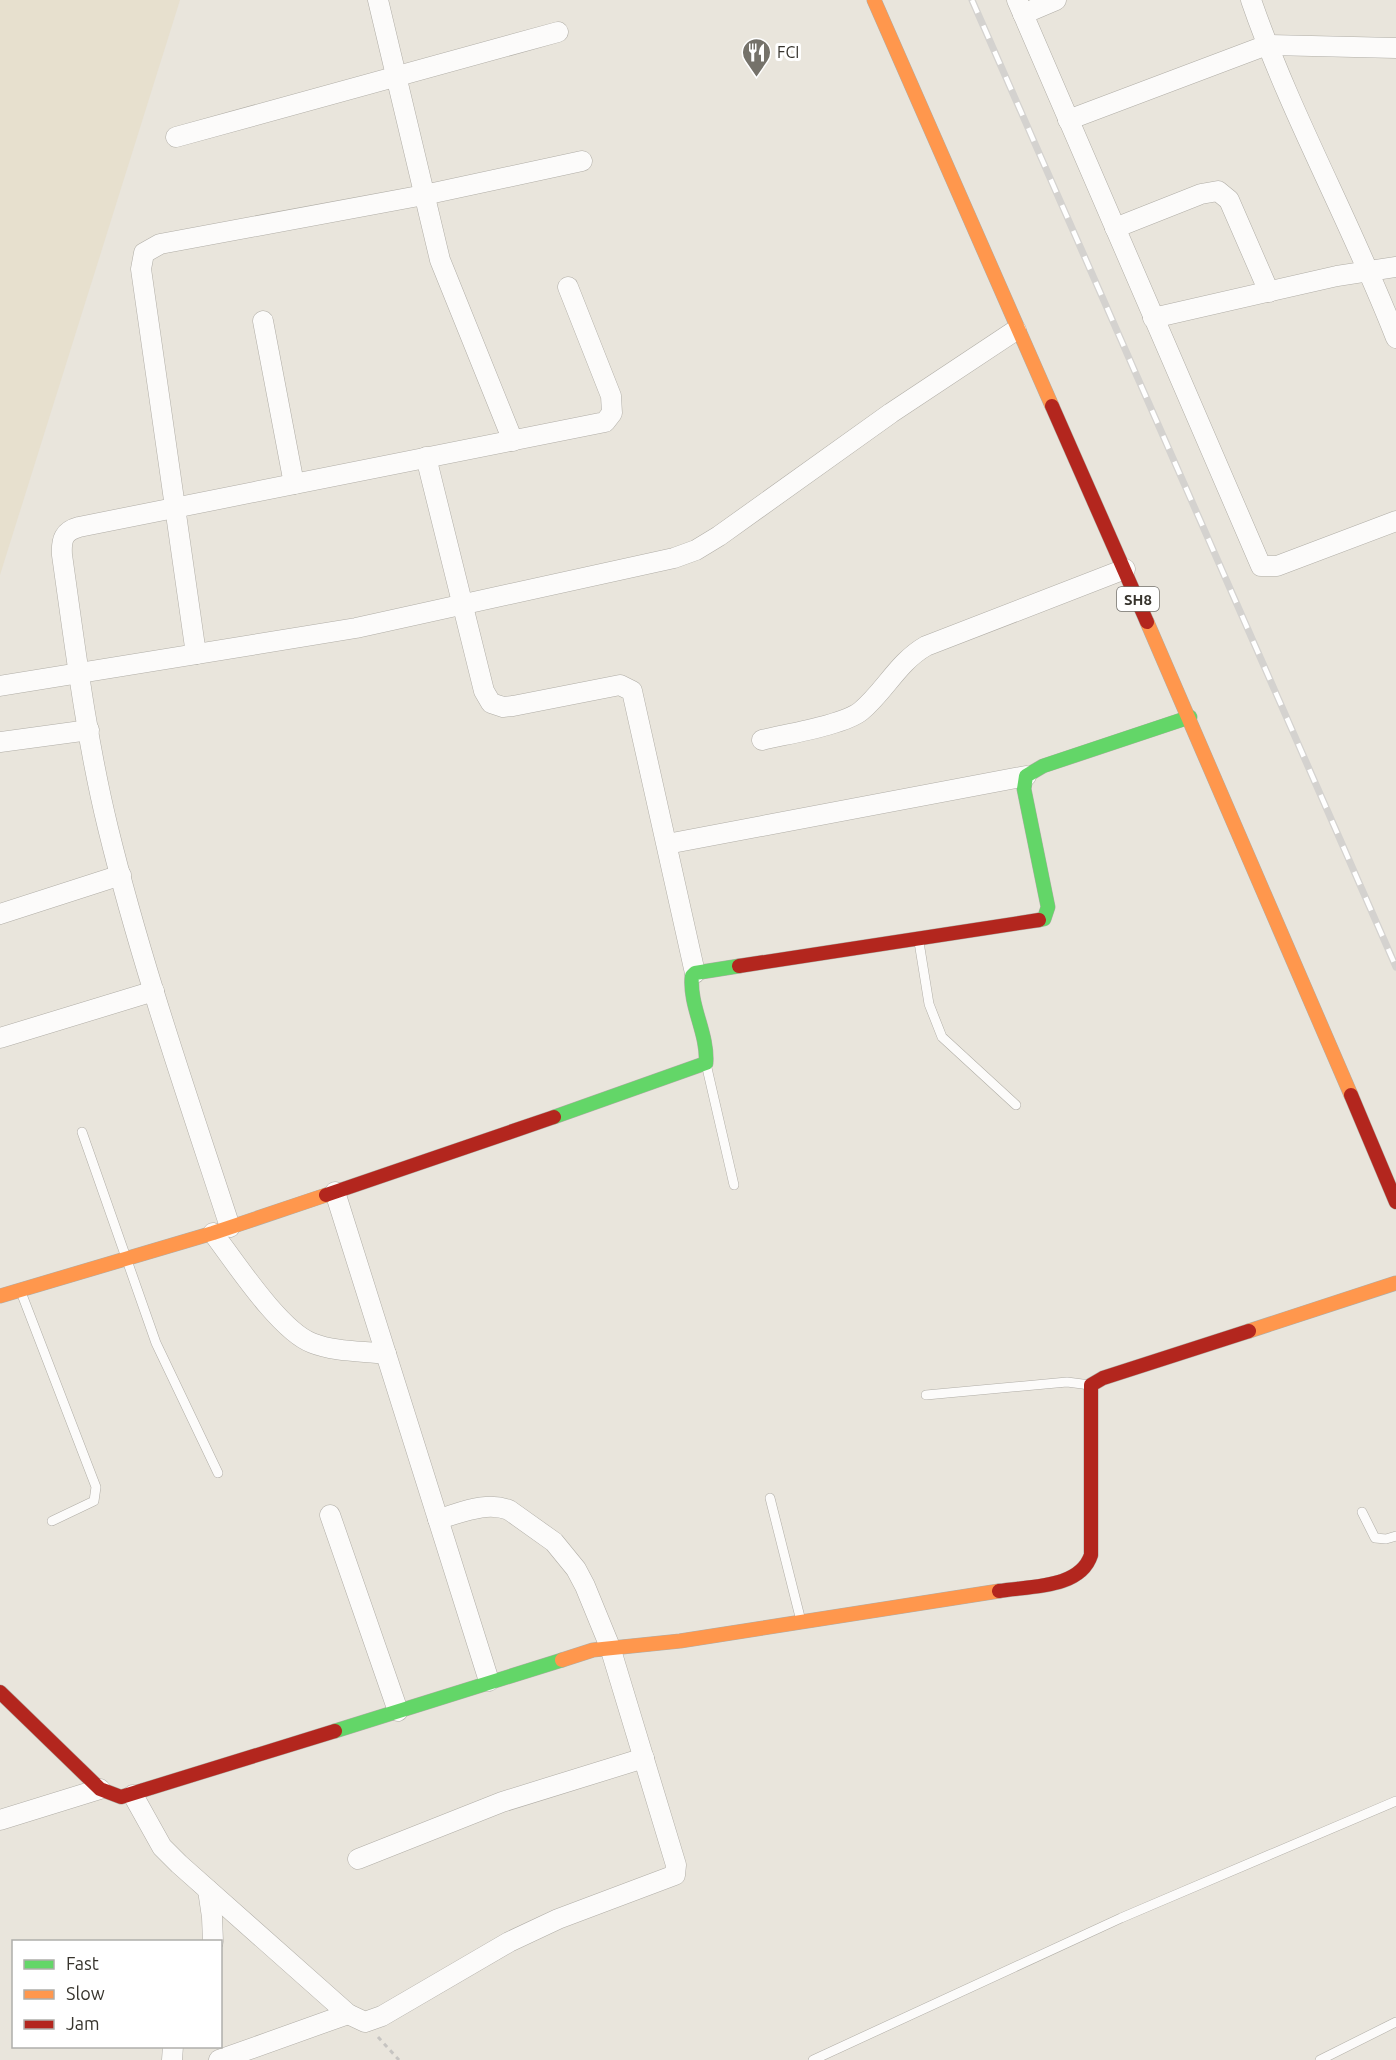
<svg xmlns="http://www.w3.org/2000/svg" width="1396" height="2060" viewBox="0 0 1396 2060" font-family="Ubuntu,sans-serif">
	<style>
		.built { fill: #e7e0ce }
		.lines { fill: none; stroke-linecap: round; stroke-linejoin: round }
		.lane-casing { stroke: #b0ada6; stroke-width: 10 }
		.street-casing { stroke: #b0ada6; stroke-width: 21 }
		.fast-casing { stroke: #b0ada6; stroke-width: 15 }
		.slow-casing { stroke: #b0ada6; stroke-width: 15 }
		.jam-casing { stroke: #b0ada6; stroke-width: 15 }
		.path { stroke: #c6c4c1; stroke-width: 3; stroke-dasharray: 4.5 4.5; stroke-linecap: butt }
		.lane { stroke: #fcfbfa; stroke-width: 9 }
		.street { stroke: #fcfbfa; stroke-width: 20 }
		.fast { stroke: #63d668; stroke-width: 14 }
		.slow { stroke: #ff974d; stroke-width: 14 }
		.jam { stroke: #b3261e; stroke-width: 14 }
		.rail-casing { stroke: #d4d2cf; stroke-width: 7 }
		.rail { stroke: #fff; stroke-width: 4.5; stroke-dasharray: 14; stroke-linecap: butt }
		.labels { text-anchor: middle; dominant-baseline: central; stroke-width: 6; stroke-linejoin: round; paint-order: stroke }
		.shield { fill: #fff; stroke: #73716c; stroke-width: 1.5 }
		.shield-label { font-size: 15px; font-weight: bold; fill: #37342d }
		.poi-label { font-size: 16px; fill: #37342d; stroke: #fff; text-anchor: start }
	</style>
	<rect width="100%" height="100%" fill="#e9e5dc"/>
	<path class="built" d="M0 0H180L0 575Z"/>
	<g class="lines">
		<defs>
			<g id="lane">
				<path d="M919 942 929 1004 942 1037 1016 1105"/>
				<path d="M707 1068 734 1185"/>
				<path d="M82 1132 156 1343 218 1473"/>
				<path d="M21 1292 96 1487 94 1501 52 1521"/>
				<path d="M926 1395 1067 1382 1090 1385"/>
				<path d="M770 1498 801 1621"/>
				<path d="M1362 1512 1375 1538 1386 1539 1396 1536"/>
				<path d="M813 2060 1121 1918 1396 1801"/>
				<path d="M1320 2060 1396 2022"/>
			</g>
			<g id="street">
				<path d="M378 0 440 260 513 441"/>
				<path d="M1017 0 1261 566H1277L1396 521"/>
				<path d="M1251 0C1291 116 1352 224 1396 338"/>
				<path d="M1023 14 1056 0"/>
				<path d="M1068 120 1267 45 1396 48"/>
				<path d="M176 137 558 32"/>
				<path d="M1115 228 1201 194 1218 191 1229 200 1269 292"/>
				<path d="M1153 318 1337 276 1396 267"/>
				<path d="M263 321 294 484"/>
				<path d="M426 457 484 691 491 703 503 707 513 706 620 685 632 691 695 973"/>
				<path d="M196 654 141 269 144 253 160 244 424 195 582 161"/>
				<path d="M0 686 356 628 674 558 696 550 719 536 891 413 1016 330"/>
				<path d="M762 740C786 734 844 725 861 711 885 691 898 662 926 646L1125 569"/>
				<path d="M0 742 89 730"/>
				<path d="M667 844 1026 776"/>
				<path d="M0 914 121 875"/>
				<path d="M0 1038 154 991"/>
				<path d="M335 1192 489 1681"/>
				<path d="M230 1227C187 1095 141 963 108 828 86 738 75 646 62 555 61 539 64 531 79 527L605 422 612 413 611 396 568 287"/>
				<path d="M213 1233C235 1262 280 1331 312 1343 335 1352 362 1351 386 1354"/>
				<path d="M330 1515 398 1711"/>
				<path d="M133 1795 162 1847 179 1864 348 2014 365 2022 382 2016 509 1942 558 1919 675 1875 676 1865 610 1647 585 1586 576 1569 554 1542 509 1510C486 1501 461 1513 438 1519"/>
				<path d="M0 1820 100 1789"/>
				<path d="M358 1859 502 1802 644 1758"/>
				<path d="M208 1890 212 1917 213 1942"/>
				<path d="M172 2060 173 2046"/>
				<path d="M219 2060 348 2014"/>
			</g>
			<g id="fast">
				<path d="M1039 920 1044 919 1048 907 1024 789 1026 776 1043 766 1190 717"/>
				<path d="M554 1117 706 1063C708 1033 689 1006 692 976L695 973 739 966"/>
				<path d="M335 1731 562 1660"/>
			</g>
			<g id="slow">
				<path d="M874 0 1052 406"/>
				<path d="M1147 622 1351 1095"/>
				<path d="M0 1296 213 1233 326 1195"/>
				<path d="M1249 1331 1396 1283"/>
				<path d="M562 1660 593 1650 680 1641 999 1591"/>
			</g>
			<g id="jam">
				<path d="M1052 406 1147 622"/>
				<path d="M739 966 1039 920"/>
				<path d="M1351 1095 1396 1202"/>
				<path d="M326 1195 554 1117"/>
				<path d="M999 1591C1029 1586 1080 1589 1091 1555V1385L1103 1378 1249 1331"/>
				<path d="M0 1692 100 1789 121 1797 335 1731"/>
			</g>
		</defs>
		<use href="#lane" class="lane-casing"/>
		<use href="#street" class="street-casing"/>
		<use href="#fast" class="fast-casing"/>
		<use href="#slow" class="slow-casing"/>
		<use href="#jam" class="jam-casing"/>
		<path class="path" d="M378 2037 399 2060"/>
		<use href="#lane" class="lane"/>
		<use href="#street" class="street"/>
		<use href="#fast" class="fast"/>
		<use href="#slow" class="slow"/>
		<use href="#jam" class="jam"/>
		<defs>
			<path id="rail" d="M972 0 1396 967"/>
		</defs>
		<use href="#rail" class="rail-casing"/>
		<use href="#rail" class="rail"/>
	</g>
	<defs>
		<symbol id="restaurant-pin" viewBox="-11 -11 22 30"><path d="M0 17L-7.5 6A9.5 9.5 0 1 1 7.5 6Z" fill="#75726a" stroke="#fff"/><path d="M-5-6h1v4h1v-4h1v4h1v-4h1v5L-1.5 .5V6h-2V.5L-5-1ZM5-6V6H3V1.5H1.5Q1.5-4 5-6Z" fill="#fff"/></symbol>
	</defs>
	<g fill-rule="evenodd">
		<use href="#restaurant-pin" x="740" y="36" width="33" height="45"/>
	</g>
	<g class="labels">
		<rect class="shield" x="1117" y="587" width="42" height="24" rx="4.5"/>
		<g class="shield-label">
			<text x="1138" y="599">SH8</text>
		</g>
		<g class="poi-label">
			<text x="777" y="52">FCI</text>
		</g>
	</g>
	<rect x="12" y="1940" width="210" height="108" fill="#ffffff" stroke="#afaeab" stroke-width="1.5"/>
	<rect x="24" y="1960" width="30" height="9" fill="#63d668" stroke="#afaeab" stroke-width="1.5"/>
	<text x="66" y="1970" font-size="18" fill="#37342d">Fast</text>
	<rect x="24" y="1990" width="30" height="9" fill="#ff974d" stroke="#afaeab" stroke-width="1.5"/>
	<text x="66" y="2000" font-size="18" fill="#37342d">Slow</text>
	<rect x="24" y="2020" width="30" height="9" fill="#b3261e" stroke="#afaeab" stroke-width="1.5"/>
	<text x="66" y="2030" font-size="18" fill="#37342d">Jam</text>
</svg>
